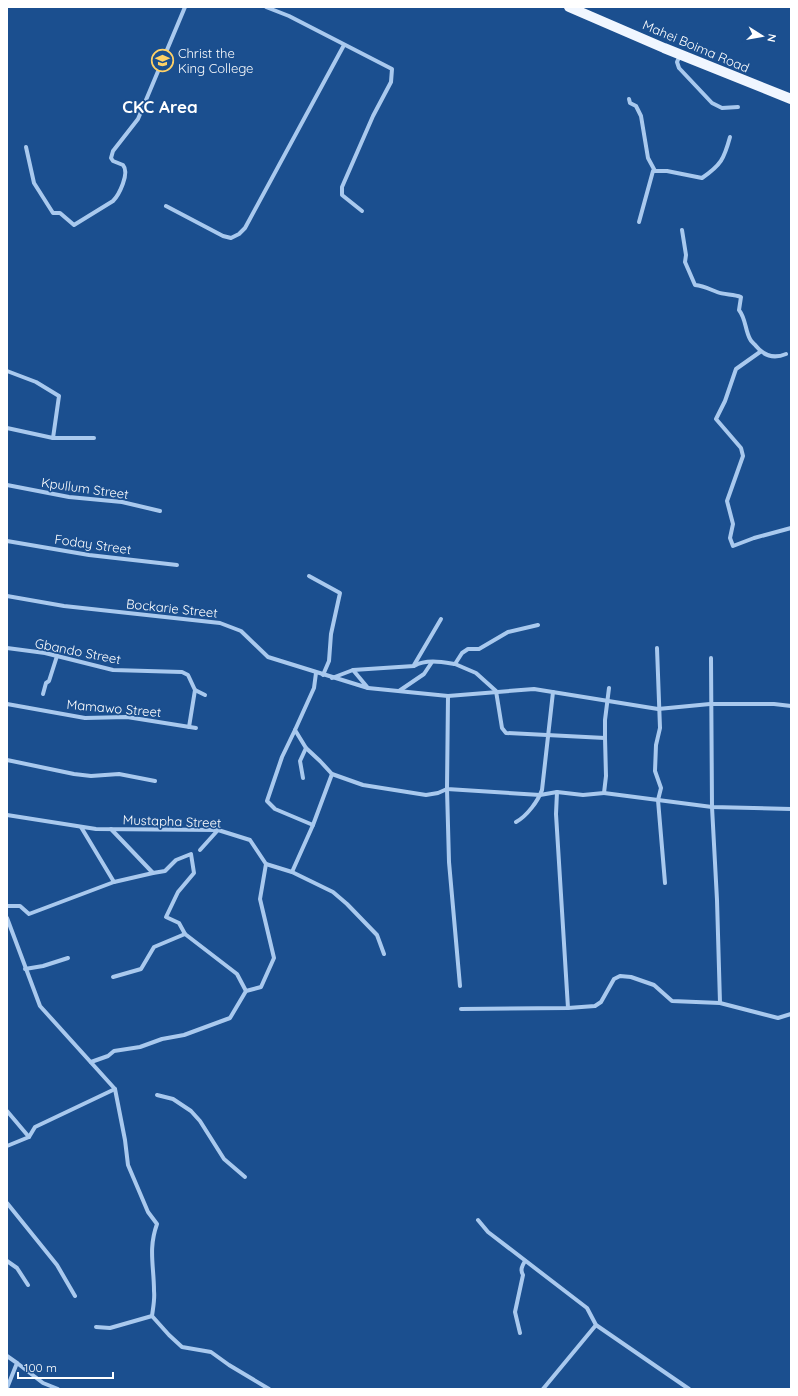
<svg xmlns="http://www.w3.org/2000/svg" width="798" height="1396" viewBox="0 0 798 1396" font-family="Quicksand,sans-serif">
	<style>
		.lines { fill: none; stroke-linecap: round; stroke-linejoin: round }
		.minor { stroke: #a9c9ee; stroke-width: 4 }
		.primary { stroke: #f0f6ff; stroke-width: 10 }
		.labels { text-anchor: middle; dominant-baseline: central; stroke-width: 3.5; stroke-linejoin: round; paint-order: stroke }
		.street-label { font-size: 13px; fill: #fff; stroke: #1b4f8f }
		.poi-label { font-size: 13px; fill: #fff; stroke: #1b4f8f; text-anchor: start }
		.district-label { font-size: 17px; font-weight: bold; fill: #fff; stroke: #1b4f8f }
	</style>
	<rect width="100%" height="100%" fill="#1b4f8f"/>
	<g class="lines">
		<g class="minor">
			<path d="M266 7 289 16 392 69 391 82 373 116 342 187V195L362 211"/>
			<path d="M680 55 677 62 679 68 712 103 722 108 738 107"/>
			<path d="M629 99 630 103 636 106 641 116 648 158 655 171"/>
			<path d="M26 147 34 183 53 213H60L74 225 113 201C119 195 130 173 123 165L113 161 111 158 113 151 138 119 185 7"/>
			<path d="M166 206 223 236 231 238 239 234 245 228 344 45"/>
			<path d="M639 222 653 171H667L702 178C721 165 724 159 730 137"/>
			<path d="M682 230 686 255 685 262 695 285C704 286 709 289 717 292 724 295 733 294 741 297L739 310C746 319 745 330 750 339 751 342 755 344 756 346 764 356 774 359 786 354"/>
			<path d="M760 352 736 369 725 401 716 419 741 448 743 456 727 501 733 524 730 538 733 546 754 538 791 528"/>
			<path d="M7 371 36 382 59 396 53 438"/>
			<path d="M7 428 53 438H94"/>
			<path d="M7 485 69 497 122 502 160 511"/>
			<path d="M7 541 89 555 177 565"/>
			<path d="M309 576 340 593 331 634 329 661 323 675"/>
			<path d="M7 596 64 606 220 623 241 631 268 657 368 688 353 670"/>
			<path d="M7 648 45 653 113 670 182 672 188 675 195 690 205 695"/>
			<path d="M657 648 660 728 656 745 655 771 661 788 658 800 665 883"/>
			<path d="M711 658 712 807 717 900 720 1003"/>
			<path d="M455 664 476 673 496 691 502 728 506 733 605 738V720L609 688"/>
			<path d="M414 665 441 619"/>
			<path d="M316 673 314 688 295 730 306 748 320 761 332 774 363 785 426 795 438 793 447 789 449 862 460 986"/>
			<path d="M332 678 353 670 414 666C426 659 442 662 455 664L462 653 468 649H479L508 632 538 625"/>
			<path d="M368 688 448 696 534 689 658 709 710 704H774L791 706"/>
			<path d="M399 691 424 674 432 662"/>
			<path d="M43 694 46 683 49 681 57 656"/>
			<path d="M448 696 447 789 540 795 557 792"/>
			<path d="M7 704 85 718 127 717 196 728"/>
			<path d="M189 727 195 690"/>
			<path d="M295 730 282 757 267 801 275 809 313 825"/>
			<path d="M7 760 74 774 91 776 119 774 155 781"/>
			<path d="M303 778 300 761 306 748"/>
			<path d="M604 793 712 807 791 809"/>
			<path d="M7 815 96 829 218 830 250 840 266 864 292 872 333 892 347 904 377 935 384 954"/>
			<path d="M516 822C527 816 538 801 542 790L553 692"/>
			<path d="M81 827 114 882"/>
			<path d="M111 829 153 873 165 871 176 860 191 854 194 873 178 892 166 917 179 923 185 934 237 974 246 991"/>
			<path d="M200 850 218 830"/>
			<path d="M292 872 313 825 332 774"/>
			<path d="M7 906H20L29 914 114 882 153 873"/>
			<path d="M7 918 40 1006 115 1089 35 1127 29 1137 7 1146"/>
			<path d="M25 969 43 966 68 958"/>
			<path d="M113 977 141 969 154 947 185 934"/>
			<path d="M568 1008 556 814 557 792 583 795 604 793 606 776 605 738"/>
			<path d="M461 1009 568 1008 595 1006 601 1002 614 979 620 976 631 977 654 985 672 1001 720 1003 778 1018 791 1014"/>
			<path d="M91 1062 108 1056 114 1051 140 1047 162 1039 184 1035 230 1018 246 991 261 987 274 958 260 899 266 864"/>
			<path d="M115 1089 125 1140 128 1165 148 1212 157 1224C148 1249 154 1266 154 1291 155 1299 153 1308 152 1316L169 1335 182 1347 211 1352 229 1365 269 1389"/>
			<path d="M157 1095 173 1099 191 1111 200 1121 224 1159 245 1177"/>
			<path d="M7 1111 29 1137"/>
			<path d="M7 1203 57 1265 75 1296"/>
			<path d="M478 1220 488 1232 587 1308 596 1325 689 1389"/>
			<path d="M7 1261 17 1268 28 1285"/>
			<path d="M96 1327 110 1328 152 1316"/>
			<path d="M520 1333 515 1312 523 1275C520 1270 522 1266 525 1261"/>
			<path d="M7 1356 17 1363 7 1388"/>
			<path d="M17 1363 43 1383 58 1389"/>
			<path d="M543 1389 596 1325"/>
		</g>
		<path class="primary" d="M569 7 664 48 791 99"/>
	</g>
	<defs>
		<symbol id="university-ring" viewBox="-11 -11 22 22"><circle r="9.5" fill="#1b4f8f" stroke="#ffd166" stroke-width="1.5"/><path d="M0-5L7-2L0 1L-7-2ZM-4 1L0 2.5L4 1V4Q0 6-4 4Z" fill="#ffd166"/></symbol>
	</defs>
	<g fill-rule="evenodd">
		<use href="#university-ring" x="150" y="48" width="25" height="25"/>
	</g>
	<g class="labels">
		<g class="street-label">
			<text transform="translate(696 46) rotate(23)">Mahei Boima Road</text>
			<text transform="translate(85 488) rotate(8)">Kpullum Street</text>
			<text transform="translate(93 544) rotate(8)">Foday Street</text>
			<text transform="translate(172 608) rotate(6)">Bockarie Street</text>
			<text transform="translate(78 651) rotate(11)">Gbando Street</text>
			<text transform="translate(114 708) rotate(5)">Mamawo Street</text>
			<text transform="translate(172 821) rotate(2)">Mustapha Street</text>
		</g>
		<g class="poi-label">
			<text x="178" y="53">Christ the<tspan x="178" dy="15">King College</tspan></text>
		</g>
		<g class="district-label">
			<text x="160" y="106">CKC Area</text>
		</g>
	</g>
	<rect width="798" height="1396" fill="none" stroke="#ffffff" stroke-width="16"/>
	<g transform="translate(762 36) rotate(101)" stroke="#1b4f8f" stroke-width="3" paint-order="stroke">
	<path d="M0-3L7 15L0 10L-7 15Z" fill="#ffffff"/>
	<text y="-6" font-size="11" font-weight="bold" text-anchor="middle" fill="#ffffff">N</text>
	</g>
	<path d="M18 1372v6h95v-6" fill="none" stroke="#ffffff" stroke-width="2"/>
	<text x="24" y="1372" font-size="12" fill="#ffffff" stroke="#1b4f8f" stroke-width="3" paint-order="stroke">100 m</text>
</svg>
